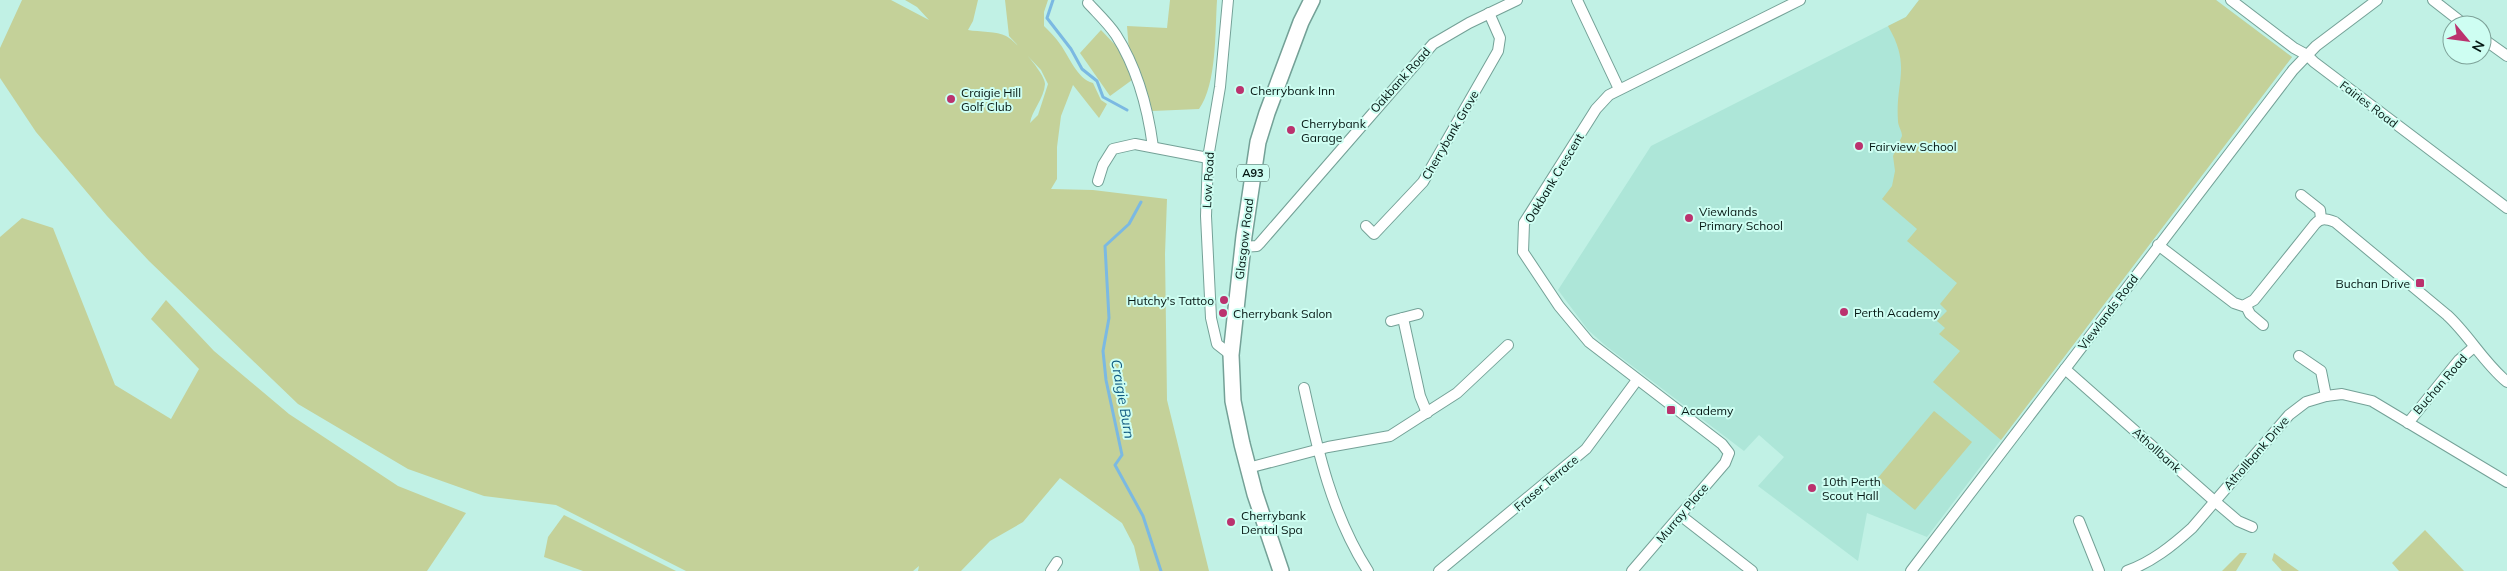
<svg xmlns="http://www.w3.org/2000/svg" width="2507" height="571" viewBox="0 0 2507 571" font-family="Mulish,sans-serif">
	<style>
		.built { fill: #ade6d8 }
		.green { fill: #c4d199 }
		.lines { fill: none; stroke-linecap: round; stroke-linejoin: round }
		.stream { stroke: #7bb9e2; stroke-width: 3 }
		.street-casing { stroke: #74a197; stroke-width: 12 }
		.primary-casing { stroke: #74a197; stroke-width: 18 }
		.street { stroke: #fff; stroke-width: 10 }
		.primary { stroke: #fff; stroke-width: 15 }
		.poi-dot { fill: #bb326e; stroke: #cefef2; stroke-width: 2 }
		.labels { text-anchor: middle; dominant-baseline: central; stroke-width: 4; stroke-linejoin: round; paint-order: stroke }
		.shield { fill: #cefef2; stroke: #415c56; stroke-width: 1 }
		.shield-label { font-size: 11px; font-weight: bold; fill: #051713 }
		.street-label { font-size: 12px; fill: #051713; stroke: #cefef2 }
		.poi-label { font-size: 12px; fill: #051713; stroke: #cefef2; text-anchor: start }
		.water-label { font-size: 14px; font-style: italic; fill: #0f5a81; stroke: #cefef2 }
	</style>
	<rect width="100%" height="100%" fill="#c1f1e5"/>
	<path class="built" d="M1919 0H2216L2292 57 1927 537 1867 513 1858 561 1758 486 1784 457 1759 435 1744 451 1606 346 1588 330 1558 290 1651 146 1906 17Z"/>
	<g class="green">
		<path d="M22 0H891L929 20 917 7 905 0H978L973 21 968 30C979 32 997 31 1006 36 1016 41 1045 73 1045 84 1044 99 1032 110 1030 123L1038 115 1048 84 1041 70 1009 36 1005 0H1048L1044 12V26C1050 32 1056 38 1060 44 1069 56 1077 79 1093 83L1101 100 1107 104 1099 118 1073 85 1061 116 1057 147V179L1051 189 1093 190 1167 199 1165 254 1167 400 1209 571H1140L1134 546 1122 523 1060 478 1023 522 990 541 961 571H918L919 566 913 571H686L556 505 484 496 408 469 298 404 149 261 107 216 36 132 0 78V48Z"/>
		<path d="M1170 0H1217C1215 31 1217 84 1199 109L1152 111 1143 80 1129 51 1127 26 1167 28Z"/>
		<path d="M1919 0H2216L2292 57 2001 440 1933 382 1960 351 1939 334 1945 328 1937 321 1947 311 1940 304 1957 283 1907 241 1917 229 1882 199 1892 186 1895 171 1893 156 1902 136C1902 131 1898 126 1898 121 1895 81 1912 67 1888 26L1906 17Z"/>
		<path d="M1101 30 1120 50 1132 80 1110 96 1080 53Z"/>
		<path d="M22 218 53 228 115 385 171 419 199 369 151 319 166 300 214 351 289 414 398 486 466 513 427 571H0V237Z"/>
		<path d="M1934 411 1972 442 1915 510 1877 479Z"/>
		<path d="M564 515 676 571H583L544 557 548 537Z"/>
		<path d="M2425 530 2464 571H2399L2392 563Z"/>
		<path d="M2240 553H2247L2236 571H2222Z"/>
		<path d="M2274 553 2299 571H2282L2272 560Z"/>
	</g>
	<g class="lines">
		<g class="stream">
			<path d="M1053 0 1047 18 1071 49 1082 69 1097 81 1103 97 1127 110"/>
			<path d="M1141 202 1129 224 1105 246 1109 318 1103 351 1106 380 1122 455 1115 465 1143 516 1161 571"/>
		</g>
		<defs>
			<g id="street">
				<path d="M1228 0 1220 87 1208 158 1206 216 1211 318 1217 344 1231 355"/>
				<path d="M1577 0 1619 89"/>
				<path d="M2231 0 2294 48 2307 55 2314 62 2507 208"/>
				<path d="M2433 0 2465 25"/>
				<path d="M1088 3C1097 13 1108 23 1116 35 1137 68 1148 109 1153 147"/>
				<path d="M2482 38 2507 56"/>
				<path d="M1098 181 1103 165 1113 149 1135 144 1208 158"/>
				<path d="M2301 195 2320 210 2321 219"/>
				<path d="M1366 226 1374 234 1423 182 1498 51 1500 38 1489 13"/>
				<path d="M2158 245 2234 303 2243 306 2254 300 2315 224C2321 217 2327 219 2335 222L2447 315C2469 335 2483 362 2507 382"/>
				<path d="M1242 247 1257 246 1260 243 1433 44 1469 23 1517 0"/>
				<path d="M2246 306 2250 314 2263 325"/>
				<path d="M1403 318 1420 396 1427 413"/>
				<path d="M1391 321 1418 314"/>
				<path d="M2299 356 2321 371 2326 396"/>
				<path d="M2065 369 2211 498 2238 521 2252 527"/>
				<path d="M1304 388C1318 452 1332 515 1368 571"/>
				<path d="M2408 423 2459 360 2474 347"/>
				<path d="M1248 468 1328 447 1390 436 1457 393 1508 345"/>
				<path d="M1680 515 1752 571"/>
				<path d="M2079 521 2099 571"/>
				<path d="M1051 571 1057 562"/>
				<path d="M1439 571 1586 449 1637 380"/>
				<path d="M1632 571 1725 463 1729 453 1722 444 1589 342 1559 306 1523 252 1524 223 1596 109 1609 95 1800 0"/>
				<path d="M1911 571 2293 70 2316 46 2377 0"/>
				<path d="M2127 571C2152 562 2172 546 2192 528L2289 415 2306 402 2326 396 2342 394 2372 401 2507 482"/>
			</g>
			<path id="primary" d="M1281 571 1255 494 1242 444 1233 401 1231 355 1244 236 1258 142 1267 113 1301 22 1312 0"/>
		</defs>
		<use href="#street" class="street-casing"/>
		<use href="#primary" class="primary-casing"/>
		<use href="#street" class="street"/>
		<use href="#primary" class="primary"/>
	</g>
	<g class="poi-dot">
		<circle cx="1240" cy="90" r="5"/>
		<circle cx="951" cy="99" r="5"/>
		<circle cx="1291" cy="130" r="5"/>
		<circle cx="1859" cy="146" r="5"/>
		<circle cx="1689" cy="218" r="5"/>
		<rect x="2415" y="278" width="10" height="10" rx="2.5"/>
		<circle cx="1224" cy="300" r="5"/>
		<circle cx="1844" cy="312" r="5"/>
		<circle cx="1223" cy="313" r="5"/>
		<rect x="1666" y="405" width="10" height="10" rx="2.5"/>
		<circle cx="1812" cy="488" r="5"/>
		<circle cx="1231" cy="522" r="5"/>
	</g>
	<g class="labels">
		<rect class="shield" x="1237" y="164.5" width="32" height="17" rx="4"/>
		<g class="shield-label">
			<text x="1253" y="173">A93</text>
		</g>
		<g class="street-label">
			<text transform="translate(1400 80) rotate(-48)">Oakbank Road</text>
			<text transform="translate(2369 104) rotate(37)">Fairies Road</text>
			<text transform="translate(1450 135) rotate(-60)">Cherrybank Grove</text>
			<text transform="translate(1554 178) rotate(-59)">Oakbank Crescent</text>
			<text transform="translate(1208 180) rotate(-87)">Low Road</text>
			<text transform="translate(1244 239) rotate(-83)">Glasgow Road</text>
			<text transform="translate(2108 312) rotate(-53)">Viewlands Road</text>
			<text transform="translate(2440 384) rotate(-49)">Buchan Road</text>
			<text transform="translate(2157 450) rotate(42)">Athollbank</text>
			<text transform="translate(2256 453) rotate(-49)">Athollbank Drive</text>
			<text transform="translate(1546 483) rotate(-40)">Fraser Terrace</text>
			<text transform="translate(1682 513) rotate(-50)">Murray Place</text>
		</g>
		<g class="poi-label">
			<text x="1250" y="90">Cherrybank Inn</text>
			<text x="961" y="92">Craigie Hill<tspan x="961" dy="14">Golf Club</tspan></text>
			<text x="1301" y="123">Cherrybank<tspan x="1301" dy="14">Garage</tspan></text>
			<text x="1869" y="146">Fairview School</text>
			<text x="1699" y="211">Viewlands<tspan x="1699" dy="14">Primary School</tspan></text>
			<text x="2410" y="283" text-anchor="end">Buchan Drive</text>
			<text x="1214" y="300" text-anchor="end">Hutchy's Tattoo</text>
			<text x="1854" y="312">Perth Academy</text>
			<text x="1233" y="313">Cherrybank Salon</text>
			<text x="1681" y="410">Academy</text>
			<text x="1822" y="481">10th Perth<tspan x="1822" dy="14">Scout Hall</tspan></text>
			<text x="1241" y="515">Cherrybank<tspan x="1241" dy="14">Dental Spa</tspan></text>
		</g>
		<g class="water-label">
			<text transform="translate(1123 399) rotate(80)">Craigie Burn</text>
		</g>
	</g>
	<g transform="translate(2467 40) rotate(119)"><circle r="24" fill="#cefef2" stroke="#7ea299"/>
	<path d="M0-4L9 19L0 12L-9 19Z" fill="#bb326e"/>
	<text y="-8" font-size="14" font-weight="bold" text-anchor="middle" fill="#051713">N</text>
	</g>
</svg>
